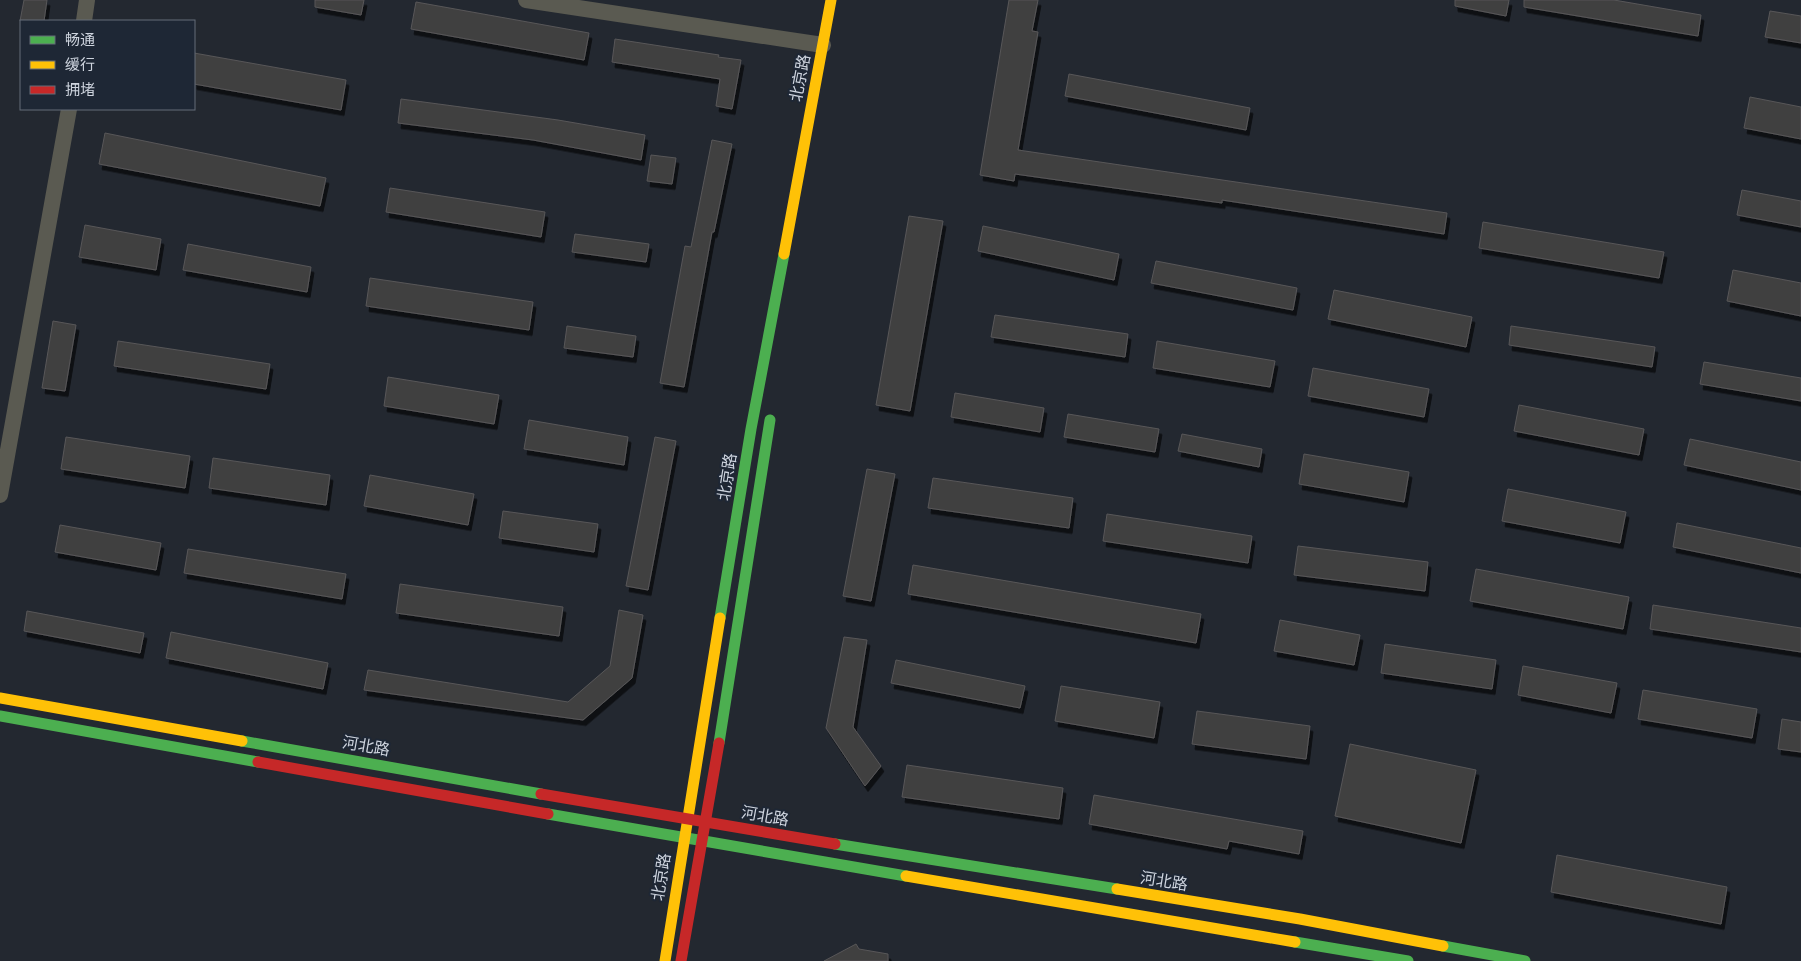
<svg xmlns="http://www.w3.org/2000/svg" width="1801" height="961" viewBox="0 0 1801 961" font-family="Poppins,'Noto Sans SC',sans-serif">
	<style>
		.building { fill: #403f41; stroke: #585758; filter: url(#shadow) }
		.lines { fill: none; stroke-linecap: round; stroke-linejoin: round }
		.street { stroke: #5a5a51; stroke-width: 16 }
		.fast { stroke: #4caf50; stroke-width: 11 }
		.slow { stroke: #ffc107; stroke-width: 11 }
		.jam { stroke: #c62828; stroke-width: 11 }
		.labels { text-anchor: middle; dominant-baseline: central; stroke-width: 4; stroke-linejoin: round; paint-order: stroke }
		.street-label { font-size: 16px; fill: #ced4de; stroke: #1e2735 }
	</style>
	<defs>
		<filter id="shadow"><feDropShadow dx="3" dy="5.5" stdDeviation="0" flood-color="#0009"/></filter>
	</defs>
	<rect width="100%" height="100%" fill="#232830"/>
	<g class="building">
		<path d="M24 0H47L44 21H20Z"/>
		<path d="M315 0H364L361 15 315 7Z"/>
		<path d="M1009 0H1038L1032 31 1038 32 1018 150 1447 213 1444 234 1222 200V203L1015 174 1014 181 980 175Z"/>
		<path d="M1455 0H1509L1506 16 1455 6Z"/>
		<path d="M1524 0H1614L1701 15 1698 36 1524 7Z"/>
		<path d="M416 2 589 33 584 60 411 29Z"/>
		<path d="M1770 11 1801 16V43L1765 37Z"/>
		<path d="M615 39 719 55 718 57 741 60 732 109 716 106 720 79 612 62Z"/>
		<path d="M194 53 346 80 341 110 194 84Z"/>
		<path d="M1069 74 1250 108 1246 130 1065 96Z"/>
		<path d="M1750 97 1801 107V139L1744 128Z"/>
		<path d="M401 99 558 120 645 135 641 160 533 140 398 123Z"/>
		<path d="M105 133 326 178 320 206 99 164Z"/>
		<path d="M712 140 732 144 714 232H712L684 387 660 383 685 246 691 247Z"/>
		<path d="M651 155 676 158 672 184 647 181Z"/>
		<path d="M390 188 545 212 541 237 386 212Z"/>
		<path d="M1742 190 1801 201V227L1737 215Z"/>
		<path d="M909 216 943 221 910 411 876 405Z"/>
		<path d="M1483 222 1664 252 1659 278 1479 248Z"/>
		<path d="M85 225 161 239 156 270 79 257Z"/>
		<path d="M983 226 1119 254 1114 280 978 251Z"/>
		<path d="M575 234 649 244 646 262 572 252Z"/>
		<path d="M188 244 311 267 307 292 183 270Z"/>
		<path d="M1156 261 1297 288 1293 310 1151 283Z"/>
		<path d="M1733 270 1801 283V316L1727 301Z"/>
		<path d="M370 278 533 302 529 330 366 306Z"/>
		<path d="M1334 290 1472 317 1466 347 1328 319Z"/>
		<path d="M995 315 1128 334 1125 357 991 337Z"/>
		<path d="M53 321 76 325 65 391 42 388Z"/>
		<path d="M567 326 636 336 633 357 564 348Z"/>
		<path d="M1511 326 1655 347 1652 367 1509 345Z"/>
		<path d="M118 341 270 364 266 389 114 366Z"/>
		<path d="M1157 341 1275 361 1270 387 1153 368Z"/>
		<path d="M1704 362 1801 378V401L1700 384Z"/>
		<path d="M1313 368 1429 389 1424 417 1308 396Z"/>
		<path d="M388 377 499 395 494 424 384 406Z"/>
		<path d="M955 393 1044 408 1040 432 951 417Z"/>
		<path d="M1519 405 1644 429 1639 455 1514 431Z"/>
		<path d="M1068 414 1159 429 1155 452 1064 437Z"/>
		<path d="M529 420 628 437 624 465 524 449Z"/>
		<path d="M1182 434 1262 449 1259 467 1178 451Z"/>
		<path d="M66 437 190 456 185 488 61 469Z"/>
		<path d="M655 437 676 441 648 590 626 586Z"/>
		<path d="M1690 439 1801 462V490L1684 465Z"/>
		<path d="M1304 454 1409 472 1404 502 1299 484Z"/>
		<path d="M213 458 330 475 326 505 209 488Z"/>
		<path d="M867 469 895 474 871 601 843 596Z"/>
		<path d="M370 475 474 494 468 525 364 506Z"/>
		<path d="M933 478 1073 498 1069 528 928 508Z"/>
		<path d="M1508 489 1626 512 1620 543 1502 521Z"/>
		<path d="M503 511 598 524 594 552 499 538Z"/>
		<path d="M1107 514 1252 536 1248 563 1103 541Z"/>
		<path d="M1677 523 1801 548V573L1673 547Z"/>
		<path d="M60 525 161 543 156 570 55 552Z"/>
		<path d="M1298 546 1428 562 1425 591 1294 575Z"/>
		<path d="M188 549 346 574 342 599 184 573Z"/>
		<path d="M913 565 1201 614 1196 643 908 594Z"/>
		<path d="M1476 569 1629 597 1623 629 1470 601Z"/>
		<path d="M400 584 563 607 559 636 396 613Z"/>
		<path d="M1653 605 1801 628V652L1650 629Z"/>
		<path d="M619 610 643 615 632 678 583 720 364 690 368 670 568 702 610 666Z"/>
		<path d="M27 611 144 633 140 653 24 631Z"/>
		<path d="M1280 620 1360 635 1354 665 1274 651Z"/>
		<path d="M171 632 328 663 323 689 166 658Z"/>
		<path d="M844 637 867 640 853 727 881 766 865 786 826 728Z"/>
		<path d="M1385 644 1496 660 1492 689 1381 673Z"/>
		<path d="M896 660 1025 686 1020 708 891 683Z"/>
		<path d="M1523 666 1617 683 1611 713 1518 695Z"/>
		<path d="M1061 686 1160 702 1154 738 1055 721Z"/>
		<path d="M1643 690 1757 709 1752 738 1638 719Z"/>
		<path d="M1197 711 1310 726 1306 759 1192 744Z"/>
		<path d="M1782 719 1801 722V752L1778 749Z"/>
		<path d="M1350 744 1476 770 1461 843 1335 816Z"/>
		<path d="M907 765 1063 788 1059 819 902 797Z"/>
		<path d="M1094 795 1303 831 1299 854 1229 841 1227 849 1089 824Z"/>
		<path d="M1557 855 1727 887 1721 924 1551 892Z"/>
		<path d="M856 944 859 949 888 954V961H824Z"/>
	</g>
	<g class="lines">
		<g class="street">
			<path d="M526 0 823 45"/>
			<path d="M84 21 87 0"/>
			<path d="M0 495 69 109"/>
		</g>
		<g class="fast">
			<path d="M720 618 751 429 784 254"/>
			<path d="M0 716 258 762"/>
			<path d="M242 741 541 794"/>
			<path d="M719 743 770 420"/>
			<path d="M548 814 906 876"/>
			<path d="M835 844 1117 889"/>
			<path d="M1295 942 1408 961"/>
			<path d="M1443 946 1525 961"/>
		</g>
		<g class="slow">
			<path d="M784 254 831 0"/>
			<path d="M0 698 242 741"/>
			<path d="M906 876 1295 942"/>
			<path d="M1117 889 1300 919 1443 946"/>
			<path d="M665 961 720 618"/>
		</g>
		<g class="jam">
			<path d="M258 762 548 814"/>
			<path d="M541 794 835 844"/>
			<path d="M681 961 719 743"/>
		</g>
	</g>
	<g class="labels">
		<g class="street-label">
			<text transform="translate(800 78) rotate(-79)">北京路</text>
			<text transform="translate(727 477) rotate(-81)">北京路</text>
			<text transform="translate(366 746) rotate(10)">河北路</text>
			<text transform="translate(765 816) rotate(10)">河北路</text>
			<text transform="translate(661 877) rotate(-81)">北京路</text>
			<text transform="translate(1164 881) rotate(9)">河北路</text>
		</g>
	</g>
	<rect x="20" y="20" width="175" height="90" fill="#1e2735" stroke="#646c79"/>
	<rect x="30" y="36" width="25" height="8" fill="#4caf50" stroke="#646c79"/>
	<text x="65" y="45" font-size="15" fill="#ced4de">畅通</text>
	<rect x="30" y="61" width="25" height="8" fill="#ffc107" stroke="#646c79"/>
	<text x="65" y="70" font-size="15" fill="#ced4de">缓行</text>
	<rect x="30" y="86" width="25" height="8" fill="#c62828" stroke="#646c79"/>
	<text x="65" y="95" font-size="15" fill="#ced4de">拥堵</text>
</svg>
